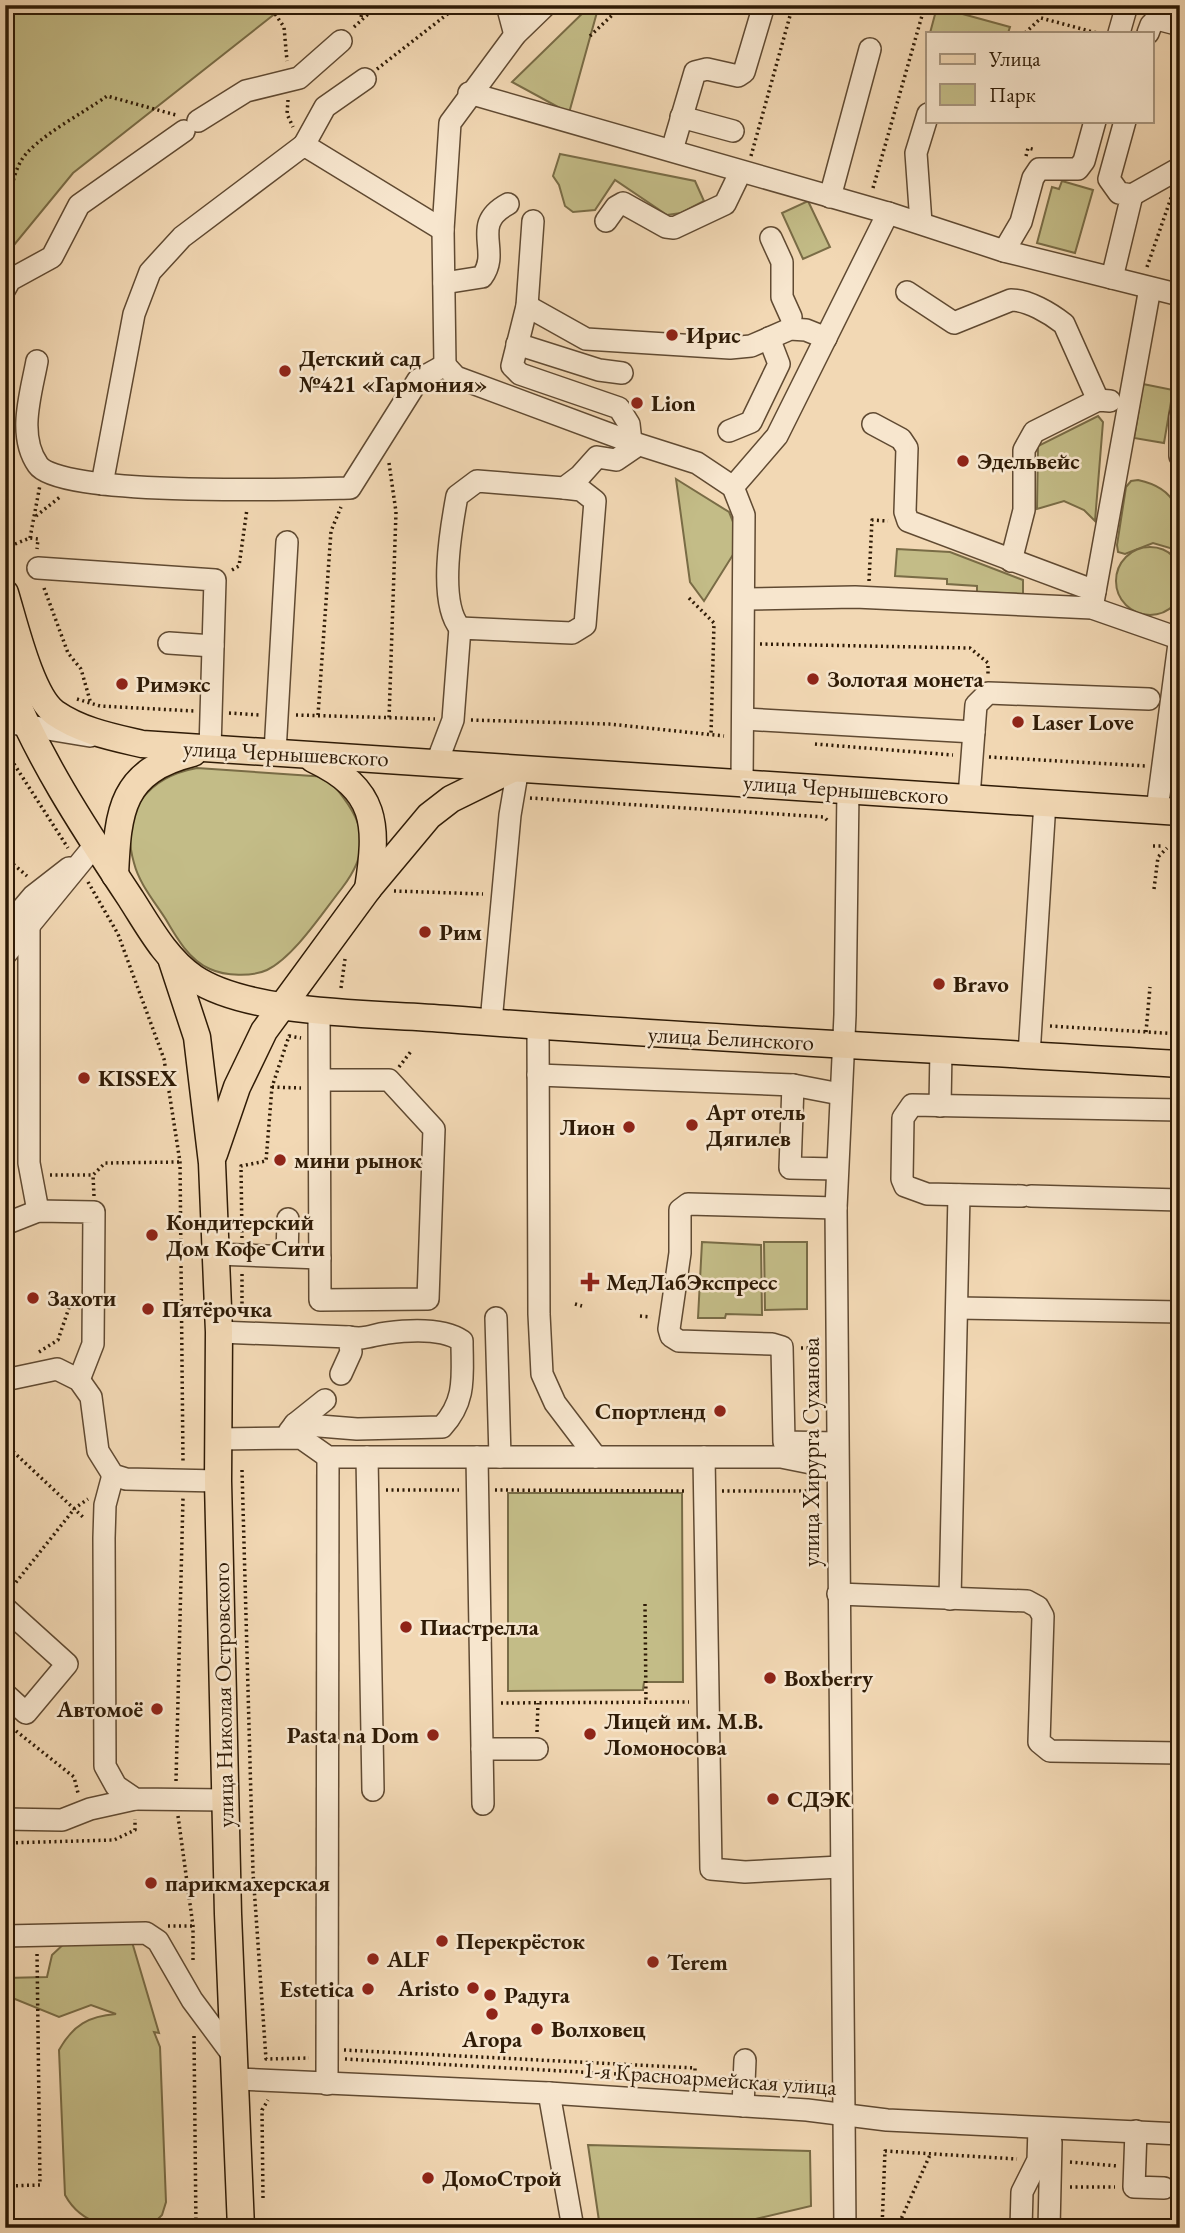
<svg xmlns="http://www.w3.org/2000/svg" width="1185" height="2233" viewBox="0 0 1185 2233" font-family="'EB Garamond',serif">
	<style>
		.green { fill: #c3bc87; stroke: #796c46; stroke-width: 2 }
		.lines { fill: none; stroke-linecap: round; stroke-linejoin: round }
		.minor-casing { stroke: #604a32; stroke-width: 24 }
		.major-casing { stroke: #2f1b06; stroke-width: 29 }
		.path { stroke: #2f1b06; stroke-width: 3.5; stroke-dasharray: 2 3.5; stroke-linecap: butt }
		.minor { stroke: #f7e6ce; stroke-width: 21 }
		.major { stroke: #f2d8b4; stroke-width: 26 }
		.poi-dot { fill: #8f2418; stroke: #f7e6ce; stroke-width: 2.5 }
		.labels { text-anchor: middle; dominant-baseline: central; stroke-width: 5; stroke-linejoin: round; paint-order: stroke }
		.poi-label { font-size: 23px; font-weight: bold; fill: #2f1b06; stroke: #f7e6ce; text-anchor: start }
		.street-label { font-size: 23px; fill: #2f1b06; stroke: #f7e6ce }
	</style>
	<rect width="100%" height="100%" fill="#f2d8b4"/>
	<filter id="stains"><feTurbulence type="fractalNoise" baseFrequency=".00286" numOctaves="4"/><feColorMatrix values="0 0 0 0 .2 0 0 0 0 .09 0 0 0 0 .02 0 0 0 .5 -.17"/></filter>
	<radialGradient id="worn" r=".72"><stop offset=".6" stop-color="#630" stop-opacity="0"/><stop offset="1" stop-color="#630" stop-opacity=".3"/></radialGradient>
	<g class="green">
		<path d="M5 5H286L73 173 5 256Z"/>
		<path d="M591 5H599L569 113 512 82Z"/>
		<path d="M937 7 1010 27 1008 33H930Z"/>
		<path d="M560 154 695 181 704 201 681 213 667 215 615 180 595 210 573 212 565 206 559 185 553 176Z"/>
		<path d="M1062 181 1093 190 1075 253 1037 243 1052 187 1059 189Z"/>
		<path d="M808 201 830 247 803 259 782 213Z"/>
		<path d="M1143 384 1173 390 1164 443 1134 438Z"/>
		<path d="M1098 416 1103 422 1095 521 1084 510 1064 501 1037 509 1038 446Z"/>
		<path d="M676 479 729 512 741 542 704 601 690 582Z"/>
		<path d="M1138 480C1180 489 1180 513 1180 551L1153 543 1125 554 1118 552 1117 545 1126 487 1131 481Z"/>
		<circle cx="1150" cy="581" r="34"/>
		<path d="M897 549 950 552 1023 580V594L977 592V586L947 584V579L895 576Z"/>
		<path d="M197 768 327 777C360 816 377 843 342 888 323 912 294 957 267 970 252 977 225 976 210 969 189 960 176 937 165 918 154 901 139 883 134 863 119 812 148 777 197 768Z"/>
		<path d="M702 1242 761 1245 762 1315 726 1314 725 1318H698Z"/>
		<path d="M764 1242H807V1309L765 1310Z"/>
		<path d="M508 1493H682L683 1682H644L643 1690 508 1691Z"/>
		<path d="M68 1940 132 1942 159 2033 154 2032 160 2047 166 2202 162 2215 149 2228C115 2228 83 2228 65 2195L59 2050C73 2025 89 2016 116 2014L91 2005 59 2017 15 1999H5V1978L47 1977 52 1955Z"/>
		<path d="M588 2145 810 2151 811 2206 717 2228H600Z"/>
	</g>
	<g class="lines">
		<defs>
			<g id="minor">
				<path d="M507 5 515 35"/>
				<path d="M1157 19 1180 25"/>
				<path d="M1119 33 1127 5"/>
				<path d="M1148 33 1151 25 1157 19 1156 13"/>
				<path d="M469 93 888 213 1004 251 1180 295"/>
				<path d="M681 117 733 131"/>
				<path d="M198 121 246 91 299 78 341 41"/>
				<path d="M304 145 325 107 365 79"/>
				<path d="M672 150 695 72 707 69 738 76 744 72 764 5"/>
				<path d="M1132 195 1180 168"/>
				<path d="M830 197 870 49"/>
				<path d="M533 221 527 306 512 366 520 374 619 408 629 424 631 442"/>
				<path d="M606 221 616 207 623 203 666 227 674 228 725 204 740 173"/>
				<path d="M921 223 916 153 928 114"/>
				<path d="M771 238 782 262V297L791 317"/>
				<path d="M1004 251 1021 222 1033 178 1039 169H1078L1084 161 1095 121"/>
				<path d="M1112 278 1132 195 1119 193 1109 179 1125 121"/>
				<path d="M444 283 482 277C502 250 469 225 508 204"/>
				<path d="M5 289 10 280 52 257 79 205 184 131"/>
				<path d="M907 292 954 323 1011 300C1028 300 1050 313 1064 324L1098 400"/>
				<path d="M527 306 586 339 730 348 751 346 790 329 806 330 826 338"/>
				<path d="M517 344 599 370 622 373"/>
				<path d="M37 361C31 394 17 435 38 465 60 497 304 489 350 488L418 380 445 365"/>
				<path d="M445 365 456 377 631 442 697 463 733 487 744 515 742 783"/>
				<path d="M445 365 443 230 450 123 515 35 546 5"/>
				<path d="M1180 416V456"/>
				<path d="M873 424 901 439 907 448 905 512 908 521 1095 591"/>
				<path d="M729 431 751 422 779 364 769 338"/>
				<path d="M102 484 134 314 150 272 182 237 304 145 443 230"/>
				<path d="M733 487 777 436 888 213"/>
				<path d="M1011 561 1024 510V450L1034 432 1098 400 1110 401"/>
				<path d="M38 568 215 580 210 749"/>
				<path d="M745 599 855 597 1092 608 1178 638"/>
				<path d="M1092 608 1150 288"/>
				<path d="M460 628C438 602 451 528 457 496L477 481 564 488 580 476 597 457 616 460 638 445"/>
				<path d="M169 643 213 646"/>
				<path d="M744 719 974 732"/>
				<path d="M5 722 90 736"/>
				<path d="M275 752 287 542"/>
				<path d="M437 762 453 720 460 628 572 633 585 625 595 501 581 490 564 488"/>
				<path d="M969 797 976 705 988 693 1149 699"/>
				<path d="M1157 810 1180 636"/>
				<path d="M29 928V1163L38 1211"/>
				<path d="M5 929 33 896 69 868"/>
				<path d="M5 955 95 845"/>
				<path d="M319 1009 320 1300 428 1299 434 1129 389 1080H321"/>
				<path d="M491 1022 510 815 518 768"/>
				<path d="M538 1026 539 1314 542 1374 555 1403 596 1457"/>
				<path d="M1029 1055 1045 802"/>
				<path d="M538 1075 793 1085 840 1094"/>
				<path d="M793 1085 790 1168 836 1169"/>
				<path d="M940 1106 941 1050"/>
				<path d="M1022 1196 927 1194 905 1186 902 1179 903 1118 912 1105 1180 1110"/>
				<path d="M1031 1196 1180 1200"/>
				<path d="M836 1208 688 1204 680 1210V1253L669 1329 671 1336 679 1341 772 1344 782 1347 784 1442 837 1443"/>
				<path d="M5 1224 38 1211 94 1212 93 1344 79 1380"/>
				<path d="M216 1254 320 1258"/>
				<path d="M287 1256 288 1219"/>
				<path d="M957 1308 1180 1312"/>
				<path d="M496 1318 500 1457"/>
				<path d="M219 1332 349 1337 351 1352 341 1374"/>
				<path d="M5 1380 57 1369 79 1380 91 1397 98 1451 113 1475 126 1479 218 1481"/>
				<path d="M295 1424 325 1400"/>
				<path d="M289 1432 295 1424 357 1429 442 1427C467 1400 462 1375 462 1341 443 1328 410 1330 387 1333 371 1335 366 1340 349 1337"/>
				<path d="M218 1439 301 1438 328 1457H781L816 1464 837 1463"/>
				<path d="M367 1457 373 1790"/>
				<path d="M477 1457 483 1804"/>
				<path d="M704 1457 711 1869 745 1872 840 1867"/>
				<path d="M113 1475 105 1505 104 1538 105 1766 116 1786 135 1799 225 1800"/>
				<path d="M838 1594 1027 1601 1038 1607 1043 1616 1039 1742 1050 1751 1180 1753"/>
				<path d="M950 1599 959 1195"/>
				<path d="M5 1608 67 1664 26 1713 5 1694"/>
				<path d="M482 1749H537"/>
				<path d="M5 1819 62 1820 90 1809 135 1799"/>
				<path d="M5 1936 146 1933 158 1941 192 2000 235 2058"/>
				<path d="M237 2079 549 2093 807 2110 887 2120 1180 2134"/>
				<path d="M327 2084 328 1457"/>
				<path d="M549 2093 573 2228"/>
				<path d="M743 2106 745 2060"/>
				<path d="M1136 2131 1134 2187 1164 2188"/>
				<path d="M845 2228 836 1208 845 1015 848 790"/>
				<path d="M1021 2228 1022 2192 1038 2160 1039 2128"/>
				<path d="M1049 2228 1051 2142"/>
			</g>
			<g id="major">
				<path d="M5 593C14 622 31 696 55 713 81 731 112 737 142 744L1180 812"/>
				<path d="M5 674C35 754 84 828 131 899 149 927 166 959 194 978 251 1016 378 1013 447 1019 691 1038 936 1049 1180 1064"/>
				<path d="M313 759C378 790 378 824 368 889"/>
				<path d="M115 875C118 810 121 771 193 753"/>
				<path d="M172 961 197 1037 212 1163 219 1332 218 1481 228 1914 241 2228"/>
				<path d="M214 1154 237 1087 264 1031 368 889 429 816 451 799 512 769"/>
			</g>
		</defs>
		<use href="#minor" class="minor-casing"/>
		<use href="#major" class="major-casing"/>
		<g class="path">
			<path d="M269 5 284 27 287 61"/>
			<path d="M361 17 364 5"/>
			<path d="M354 27 378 5"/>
			<path d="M1025 33 1041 18 1097 33"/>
			<path d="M590 36 623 5"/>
			<path d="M377 69 459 5"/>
			<path d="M288 100 287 114 293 127"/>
			<path d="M751 156 793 5"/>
			<path d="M1026 156 1028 148 1036 150"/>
			<path d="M873 188 925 5"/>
			<path d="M5 229C9 207 10 180 21 161 33 139 85 112 107 96L176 115"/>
			<path d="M5 230 8 260"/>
			<path d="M1147 267 1172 195"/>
			<path d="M389 463 396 512 389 719"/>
			<path d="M5 507 10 525"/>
			<path d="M36 516 60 497"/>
			<path d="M30 538 40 485"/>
			<path d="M15 544 30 538 38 539 37 549"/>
			<path d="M232 570 239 566 247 509"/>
			<path d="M869 581 872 520 888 521"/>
			<path d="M44 588 68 653 81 669 91 704"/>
			<path d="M689 598 714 623 711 735"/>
			<path d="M760 644 970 648 988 663V674"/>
			<path d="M77 699 100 706 194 711"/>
			<path d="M229 713 260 715"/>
			<path d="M296 715 435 719"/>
			<path d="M318 715 331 531 341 507"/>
			<path d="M471 720 609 724 724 736"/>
			<path d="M815 744 953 755"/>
			<path d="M5 750 68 848"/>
			<path d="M989 757 1146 766"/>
			<path d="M530 798 824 817 828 821"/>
			<path d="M1153 846H1162"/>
			<path d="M5 857 27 876"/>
			<path d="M88 882 118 934 164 1059 180 1162 183 1462"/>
			<path d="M1154 889 1158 857 1167 848"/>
			<path d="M394 891 483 894"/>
			<path d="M341 988 345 959"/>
			<path d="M1050 1026 1180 1034"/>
			<path d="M1146 1032 1150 987"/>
			<path d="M399 1067 412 1050"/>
			<path d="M272 1087 301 1088"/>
			<path d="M50 1175H93"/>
			<path d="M94 1196 93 1175 105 1163 179 1162"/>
			<path d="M242 1238 241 1166 266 1161 272 1087 289 1036 301 1038"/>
			<path d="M242 1274V1315"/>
			<path d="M575 1304 582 1306"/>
			<path d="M640 1316 651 1317"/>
			<path d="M801 1348H813"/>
			<path d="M39 1352 58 1340 73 1296"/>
			<path d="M5 1444 85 1519"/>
			<path d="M242 1470 253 1872 266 2059 309 2058"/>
			<path d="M386 1490H459"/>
			<path d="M495 1490 686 1491"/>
			<path d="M722 1491H818"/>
			<path d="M9 1591 75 1508 88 1499"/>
			<path d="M645 1604 646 1702"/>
			<path d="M501 1703 689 1702"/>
			<path d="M16 1731 74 1777 78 1793"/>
			<path d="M537 1732 538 1703"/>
			<path d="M176 1781 183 1498"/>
			<path d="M178 1816 193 1926V1962"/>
			<path d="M5 1843 114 1840 135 1830V1819"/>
			<path d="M168 1926H193"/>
			<path d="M194 2036 196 2228"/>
			<path d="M344 2050 695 2068V2078"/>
			<path d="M345 2059 725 2080"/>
			<path d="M761 2081 807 2082"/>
			<path d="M1070 2162 1118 2166"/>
			<path d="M5 2186 40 2185 37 1952"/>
			<path d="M1070 2187H1115"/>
			<path d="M263 2198 262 2110 268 2100"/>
			<path d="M882 2228 885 2151 1017 2159"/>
			<path d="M897 2228 930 2155"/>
		</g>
		<use href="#minor" class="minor"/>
		<use href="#major" class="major"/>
	</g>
	<g class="poi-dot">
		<circle cx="672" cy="335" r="7"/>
		<circle cx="285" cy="371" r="7"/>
		<circle cx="637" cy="403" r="7"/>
		<circle cx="963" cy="461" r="7"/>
		<circle cx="813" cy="679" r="7"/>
		<circle cx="122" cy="684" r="7"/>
		<circle cx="1018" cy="722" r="7"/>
		<circle cx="425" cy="932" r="7"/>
		<circle cx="939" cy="984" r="7"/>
		<circle cx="84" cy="1078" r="7"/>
		<circle cx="692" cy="1125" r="7"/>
		<circle cx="629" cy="1127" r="7"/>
		<circle cx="280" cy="1160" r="7"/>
		<circle cx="152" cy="1235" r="7"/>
		<path d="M586.5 1271.5h7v7h7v7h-7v7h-7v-7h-7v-7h7z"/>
		<circle cx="33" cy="1298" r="7"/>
		<circle cx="148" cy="1309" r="7"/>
		<circle cx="720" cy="1411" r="7"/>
		<circle cx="406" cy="1627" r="7"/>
		<circle cx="770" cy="1678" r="7"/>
		<circle cx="157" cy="1709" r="7"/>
		<circle cx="590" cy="1734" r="7"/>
		<circle cx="433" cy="1735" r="7"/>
		<circle cx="773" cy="1799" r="7"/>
		<circle cx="151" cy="1883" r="7"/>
		<circle cx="442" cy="1941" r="7"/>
		<circle cx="373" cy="1959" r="7"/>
		<circle cx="653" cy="1962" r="7"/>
		<circle cx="473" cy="1988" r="7"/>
		<circle cx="368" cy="1989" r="7"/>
		<circle cx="490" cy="1995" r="7"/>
		<circle cx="492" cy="2014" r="7"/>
		<circle cx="537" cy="2029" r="7"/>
		<circle cx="428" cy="2178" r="7"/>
	</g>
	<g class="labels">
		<g class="poi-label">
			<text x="686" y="335">Ирис</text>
			<text x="299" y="358">Детский сад<tspan x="299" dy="26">№421 «Гармония»</tspan></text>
			<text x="651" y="403">Lion</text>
			<text x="977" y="461">Эдельвейс</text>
			<text x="827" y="679">Золотая монета</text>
			<text x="136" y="684">Римэкс</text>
			<text x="1032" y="722">Laser Love</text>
			<text x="439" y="932">Рим</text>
			<text x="953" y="984">Bravo</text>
			<text x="98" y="1078">KISSEX</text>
			<text x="706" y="1112">Арт отель<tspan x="706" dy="26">Дягилев</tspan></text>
			<text x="615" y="1127" text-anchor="end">Лион</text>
			<text x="294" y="1160">мини рынок</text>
			<text x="166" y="1222">Кондитерский<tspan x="166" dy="26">Дом Кофе Сити</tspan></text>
			<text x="606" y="1282">МедЛабЭкспресс</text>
			<text x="47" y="1298">Захоти</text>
			<text x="162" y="1309">Пятёрочка</text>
			<text x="706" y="1411" text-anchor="end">Спортленд</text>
			<text x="420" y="1627">Пиастрелла</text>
			<text x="784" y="1678">Boxberry</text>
			<text x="143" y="1709" text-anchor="end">Автомоё</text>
			<text x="604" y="1721">Лицей им. М.В.<tspan x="604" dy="26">Ломоносова</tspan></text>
			<text x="419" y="1735" text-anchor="end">Pasta na Dom</text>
			<text x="787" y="1799">СДЭК</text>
			<text x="165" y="1883">парикмахерская</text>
			<text x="456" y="1941">Перекрёсток</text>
			<text x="387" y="1959">ALF</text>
			<text x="667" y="1962">Terem</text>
			<text x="459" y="1988" text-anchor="end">Aristo</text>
			<text x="354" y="1989" text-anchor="end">Estetica</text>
			<text x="504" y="1995">Радуга</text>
			<text x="551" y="2029">Волховец</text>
			<text x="492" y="2039" text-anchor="middle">Агора</text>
			<text x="442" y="2178">ДомоСтрой</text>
		</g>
		<g class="street-label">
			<text transform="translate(286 753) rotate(3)">улица Чернышевского</text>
			<text transform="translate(846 789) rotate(4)">улица Чернышевского</text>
			<text transform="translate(731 1038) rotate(3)">улица Белинского</text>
			<text transform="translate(811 1452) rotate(-90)">улица Хирурга Суханова</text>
			<text transform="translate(223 1695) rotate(-91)">улица Николая Островского</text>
			<text transform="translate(710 2078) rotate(4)">1-я Красноармейская улица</text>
		</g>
	</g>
	<rect width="1185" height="2233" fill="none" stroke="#f2d8b4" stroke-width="28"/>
	<rect x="7" y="7" width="1171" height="2219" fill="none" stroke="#2f1b06" stroke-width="3.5"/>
	<rect x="14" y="14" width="1157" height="2205" fill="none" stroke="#2f1b06" stroke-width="2"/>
	<rect x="926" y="32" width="228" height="91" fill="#f7e6ce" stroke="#a7957e" stroke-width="2"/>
	<rect x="940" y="54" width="35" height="10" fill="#f2d8b4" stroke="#a7957e" stroke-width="2"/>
	<text x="989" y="66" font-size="21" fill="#2f1b06">Улица</text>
	<rect x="940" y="84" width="35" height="21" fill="#c3bc87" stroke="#a7957e" stroke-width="2"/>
	<text x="989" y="102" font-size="21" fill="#2f1b06">Парк</text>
	<rect width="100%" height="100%" filter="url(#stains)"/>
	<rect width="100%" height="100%" fill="url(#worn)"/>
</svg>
